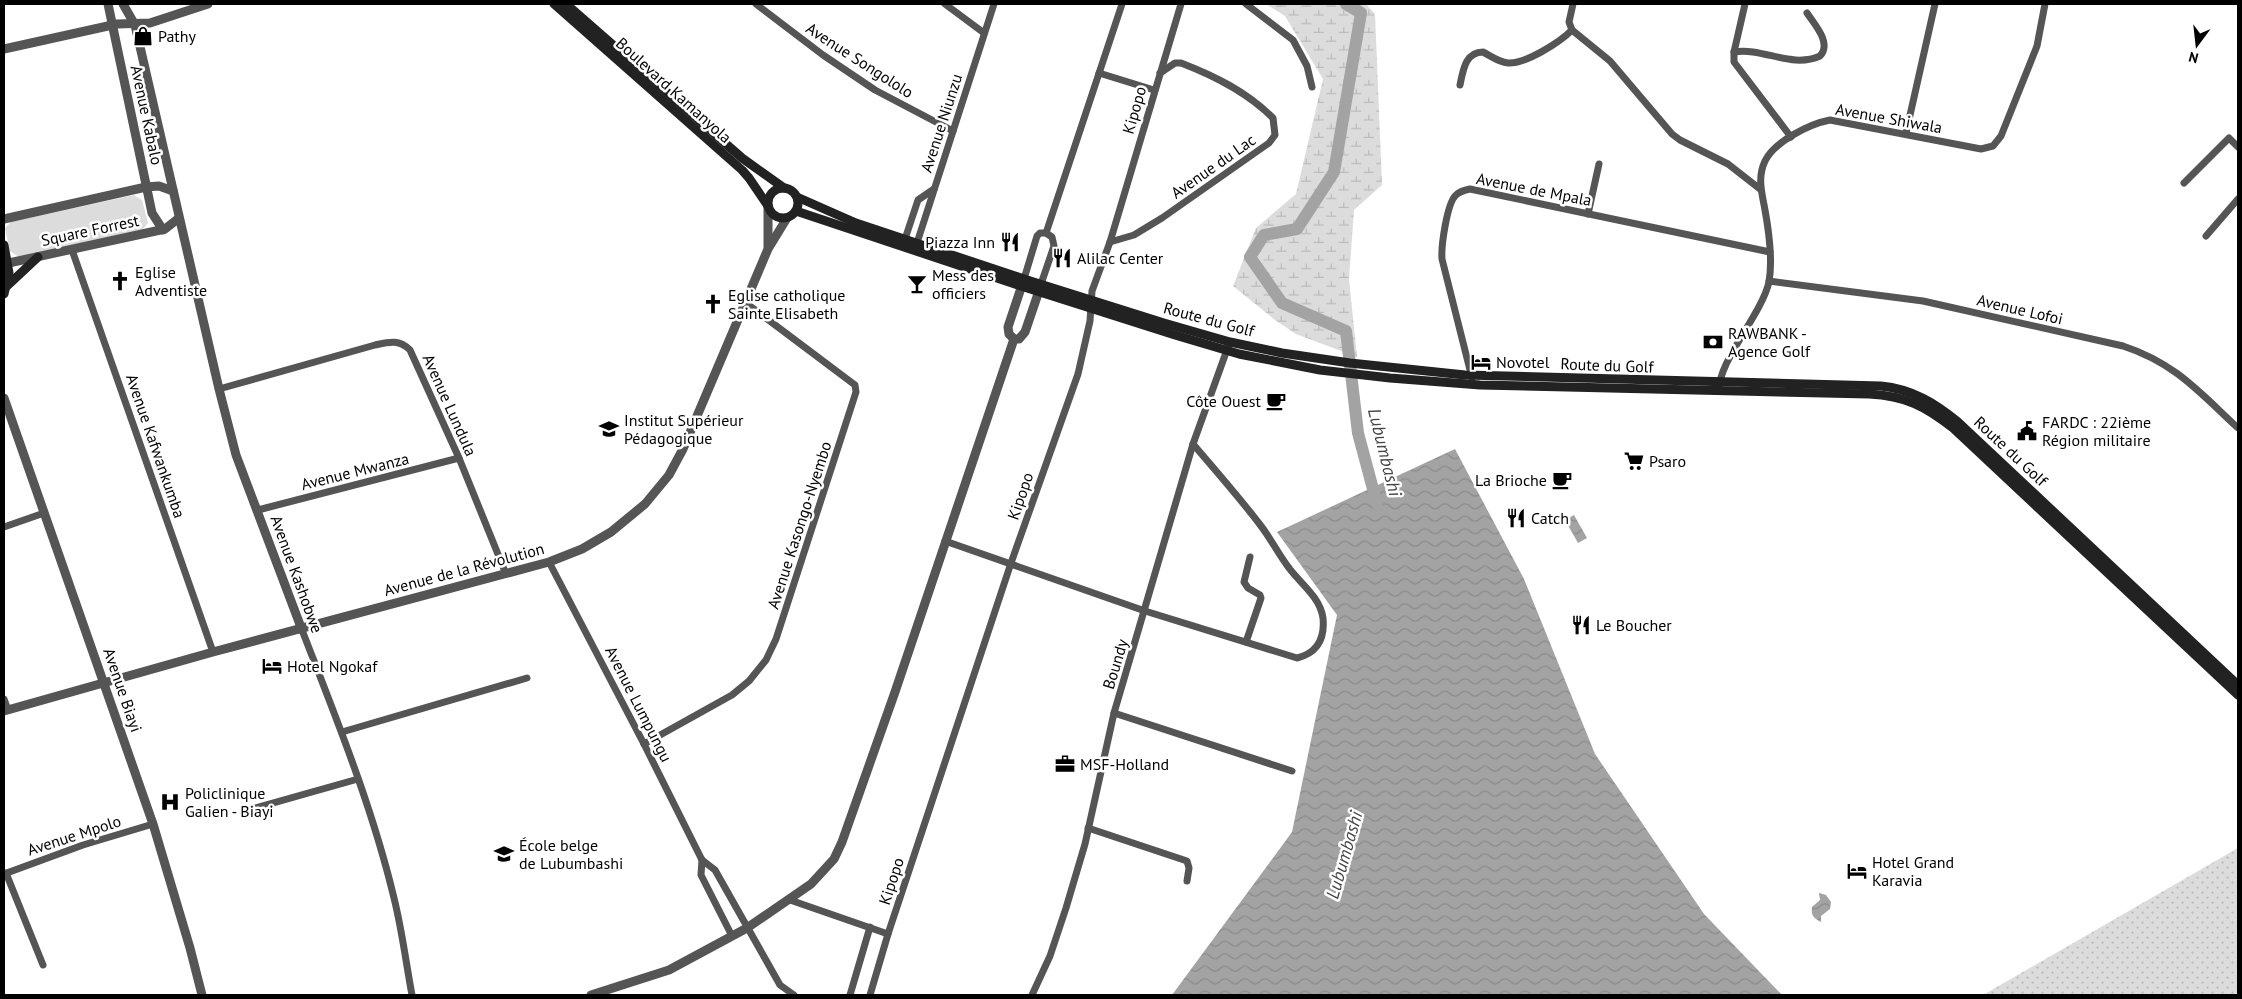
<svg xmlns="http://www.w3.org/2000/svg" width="2242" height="999" viewBox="0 0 2242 999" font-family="'PT Sans',sans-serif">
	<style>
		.grass { fill: url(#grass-dots) }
		.wetland { fill: url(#wetland-marsh) }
		.green { fill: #dcdcdc }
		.water { fill: url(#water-waves) }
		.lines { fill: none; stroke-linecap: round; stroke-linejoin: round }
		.river { stroke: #a3a3a3; stroke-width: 12 }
		.minor { stroke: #555; stroke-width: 7 }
		.tertiary { stroke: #555; stroke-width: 9 }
		.secondary { stroke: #222; stroke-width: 9 }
		.labels { text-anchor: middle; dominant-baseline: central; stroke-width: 5; stroke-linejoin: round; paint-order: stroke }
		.poi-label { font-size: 16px; fill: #000; stroke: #fff; text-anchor: start }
		.street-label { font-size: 16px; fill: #000; stroke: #fff }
		.water-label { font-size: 18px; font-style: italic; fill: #444; stroke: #fff }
	</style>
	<defs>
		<pattern id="grass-dots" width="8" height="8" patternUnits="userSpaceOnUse" patternTransform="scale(1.25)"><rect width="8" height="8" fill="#dcdcdc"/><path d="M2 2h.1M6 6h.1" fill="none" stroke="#bbb" stroke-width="1.8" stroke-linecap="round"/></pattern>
		<pattern id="wetland-marsh" width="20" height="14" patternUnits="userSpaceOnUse" patternTransform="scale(1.25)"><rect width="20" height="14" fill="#dcdcdc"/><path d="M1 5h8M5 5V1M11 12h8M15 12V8" fill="none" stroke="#bbb"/></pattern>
		<pattern id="water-waves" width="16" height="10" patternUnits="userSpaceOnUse" patternTransform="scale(1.25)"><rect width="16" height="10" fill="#a3a3a3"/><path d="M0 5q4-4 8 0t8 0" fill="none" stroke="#8b8b8b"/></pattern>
	</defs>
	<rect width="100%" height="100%" fill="#fff"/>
	<path class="grass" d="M2238 848V995H1983Z"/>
	<path class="wetland" d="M1266 4H1366L1375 14 1382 185 1354 210 1349 279 1357 357 1296 334 1275 320 1233 286 1256 228 1296 194 1323 79 1285 16Z"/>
	<path class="green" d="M134 195 142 200 148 223 143 229 19 257 10 251 5 228 11 222Z"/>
	<g class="water">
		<path d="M1455 449 1524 579 1595 754 1704 914 1782 995H1172L1292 832 1337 615 1277 532Z"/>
		<path d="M1574 515 1587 538 1578 543 1565 520Z"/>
		<path d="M1819 893 1826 895 1831 902 1830 909 1821 916V922C1813 918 1811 915 1812 907L1820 900Z"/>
	</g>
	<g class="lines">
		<path class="river" d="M1346 4 1361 13 1334 172 1297 229 1264 235 1250 257 1282 303 1346 331 1358 433 1377 504"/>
		<g class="minor">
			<path d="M756 4 823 55 875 90 953 131"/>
			<path d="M945 4 984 33"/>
			<path d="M1246 4 1293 40 1307 66 1312 87"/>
			<path d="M1573 4 1569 22 1572 30 1610 61 1672 134 1680 140 1728 164 1760 189"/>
			<path d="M1745 4 1734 52V62L1791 137"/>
			<path d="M1734 52C1763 47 1791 69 1820 56 1832 43 1815 25 1807 13"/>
			<path d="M1099 73 1154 90"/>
			<path d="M1460 85C1463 71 1465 52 1483 52 1491 56 1498 62 1508 63 1526 64 1560 42 1572 30"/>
			<path d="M1906 133 1935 4"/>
			<path d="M2184 183 2229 138 2238 147"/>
			<path d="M1588 214 1599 164"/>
			<path d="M1046 233 1122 4"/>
			<path d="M2206 236 2238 199"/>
			<path d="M904 242 918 200 934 189"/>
			<path d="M1110 242 1134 235 1162 218 1269 143 1275 135 1273 118C1247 92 1215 76 1181 63H1175L1160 73"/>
			<path d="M916 246 994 4"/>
			<path d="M72 250 213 652"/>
			<path d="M1024 279 1037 236 1040 233H1046L1052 237 1054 246 1041 284"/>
			<path d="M1769 281 1923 301 2123 346C2175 363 2199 392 2238 428"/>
			<path d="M1472 378 1442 259C1441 246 1447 203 1456 195 1460 191 1465 190 1470 189L1770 252"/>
			<path d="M219 389 375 345C389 342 399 339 410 350L459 458 506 574"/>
			<path d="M1719 391C1718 361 1761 316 1769 282 1773 259 1769 232 1765 210 1762 193 1757 178 1765 161 1774 142 1809 124 1830 120L1981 149 1993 146 2001 136 2037 46 2045 4"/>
			<path d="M258 510 459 458"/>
			<path d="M4 527 44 513"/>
			<path d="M945 541 1145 611 1297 658C1317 653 1325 639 1323 618 1320 597 1300 583 1289 568 1279 555 1271 539 1261 526 1240 498 1216 471 1193 444"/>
			<path d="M549 562 644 744 702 860 715 870 780 985 794 995"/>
			<path d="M302 630C336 718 372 806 394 898 402 930 406 963 412 995"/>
			<path d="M1246 642 1261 598 1260 595 1248 588 1244 582 1250 557"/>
			<path d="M4 699 8 710"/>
			<path d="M1114 713 1292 771"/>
			<path d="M342 732 527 678"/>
			<path d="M644 744 732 695 749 681 766 660 776 639 856 392 855 385 746 303"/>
			<path d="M245 811 358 779"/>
			<path d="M1088 828 1187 861 1189 868 1187 881"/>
			<path d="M702 860 701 875 732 936"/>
			<path d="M6 873 43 965"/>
			<path d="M4 874 83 845 153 824"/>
			<path d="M790 900 888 934"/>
			<path d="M850 995 870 927"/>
			<path d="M870 995 888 934 1011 563 1078 374 1090 321 1092 291 1110 242 1181 4"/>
			<path d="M1032 995 1050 956 1066 908 1085 844 1114 713 1193 444 1228 347"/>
		</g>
		<g class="tertiary">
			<path d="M108 4 152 213 163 230"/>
			<path d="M123 4 135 25 219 389 236 455 302 630"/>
			<path d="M4 49 117 24 150 23 208 4"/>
			<path d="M768 207V247"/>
			<path d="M4 219 146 187 159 186 173 191"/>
			<path d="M4 264 165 229 179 218"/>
			<path d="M1014 339H1019L1025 332 1041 285"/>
			<path d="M1014 339 1009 334 1008 327 1024 279"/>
			<path d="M4 398 153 824 190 948 202 995"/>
			<path d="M4 711 213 652 549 562 582 549 611 532 645 504 669 475 683 449 768 249 787 218"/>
			<path d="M591 995 669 970 747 928 811 884 834 859 842 842 895 692 1014 339"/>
		</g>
		<g class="secondary">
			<path d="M554 4 742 170 749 178 768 206"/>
			<path d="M566 4 742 158 784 188"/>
			<circle cx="783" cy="203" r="15"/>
			<path d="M797 197 856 223 1024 279 1164 323 1230 342 1282 353 1350 363 1465 375 1881 386C1912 389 1935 403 1958 422L2238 685"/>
			<path d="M796 211 1021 286 1175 335 1239 354 1320 370 1390 378 1480 385 1869 394C1906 396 1925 406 1953 428L2238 695"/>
			<path d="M4 245 9 273 4 294"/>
			<path d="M7 286 38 257"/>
		</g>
	</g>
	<defs>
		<symbol id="shop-bare" viewBox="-9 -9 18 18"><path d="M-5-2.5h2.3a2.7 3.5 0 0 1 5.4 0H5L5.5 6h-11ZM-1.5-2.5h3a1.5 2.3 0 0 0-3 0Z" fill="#000" stroke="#fff" stroke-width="2.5" paint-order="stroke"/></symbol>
		<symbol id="restaurant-bare" viewBox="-9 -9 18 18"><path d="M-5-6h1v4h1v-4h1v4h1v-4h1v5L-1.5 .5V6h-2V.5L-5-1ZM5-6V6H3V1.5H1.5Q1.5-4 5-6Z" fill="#000" stroke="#fff" stroke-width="2.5" paint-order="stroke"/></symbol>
		<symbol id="church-bare" viewBox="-9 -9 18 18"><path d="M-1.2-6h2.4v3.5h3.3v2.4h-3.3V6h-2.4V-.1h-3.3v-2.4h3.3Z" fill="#000" stroke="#fff" stroke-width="2.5" paint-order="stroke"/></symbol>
		<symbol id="bar-bare" viewBox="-9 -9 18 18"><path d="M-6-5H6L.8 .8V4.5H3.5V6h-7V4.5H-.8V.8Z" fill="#000" stroke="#fff" stroke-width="2.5" paint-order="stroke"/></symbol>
		<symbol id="bank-bare" viewBox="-9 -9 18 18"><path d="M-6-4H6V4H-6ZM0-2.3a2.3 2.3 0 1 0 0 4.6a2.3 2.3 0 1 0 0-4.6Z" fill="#000" stroke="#fff" stroke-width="2.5" paint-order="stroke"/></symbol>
		<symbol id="hotel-bare" viewBox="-9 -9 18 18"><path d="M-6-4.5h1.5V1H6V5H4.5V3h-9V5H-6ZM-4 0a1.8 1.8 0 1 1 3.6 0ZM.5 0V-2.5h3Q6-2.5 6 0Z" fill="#000" stroke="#fff" stroke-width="2.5" paint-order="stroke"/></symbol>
		<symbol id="cafe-bare" viewBox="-9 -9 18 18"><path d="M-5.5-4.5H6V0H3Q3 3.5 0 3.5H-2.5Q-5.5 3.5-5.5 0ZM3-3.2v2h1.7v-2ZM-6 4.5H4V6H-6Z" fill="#000" stroke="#fff" stroke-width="2.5" paint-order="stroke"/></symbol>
		<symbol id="university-bare" viewBox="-9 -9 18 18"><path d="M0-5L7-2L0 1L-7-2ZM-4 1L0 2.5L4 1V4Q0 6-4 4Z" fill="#000" stroke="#fff" stroke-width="2.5" paint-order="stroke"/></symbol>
		<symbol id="civic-bare" viewBox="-9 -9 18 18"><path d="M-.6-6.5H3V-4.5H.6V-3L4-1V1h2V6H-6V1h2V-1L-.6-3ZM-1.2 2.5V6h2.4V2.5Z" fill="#000" stroke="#fff" stroke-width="2.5" paint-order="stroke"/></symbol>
		<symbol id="supermarket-bare" viewBox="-9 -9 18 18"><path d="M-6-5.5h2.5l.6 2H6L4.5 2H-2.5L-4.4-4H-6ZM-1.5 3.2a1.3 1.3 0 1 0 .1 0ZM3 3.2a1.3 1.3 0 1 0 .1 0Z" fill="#000" stroke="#fff" stroke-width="2.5" paint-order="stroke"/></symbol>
		<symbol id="office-bare" viewBox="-9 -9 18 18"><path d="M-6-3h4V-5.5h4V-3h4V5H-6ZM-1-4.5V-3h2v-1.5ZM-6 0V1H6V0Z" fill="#000" stroke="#fff" stroke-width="2.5" paint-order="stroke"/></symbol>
		<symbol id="hospital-bare" viewBox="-9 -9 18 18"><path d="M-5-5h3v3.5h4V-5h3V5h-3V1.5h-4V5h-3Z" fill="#000" stroke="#fff" stroke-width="2.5" paint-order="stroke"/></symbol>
		<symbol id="school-bare" viewBox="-9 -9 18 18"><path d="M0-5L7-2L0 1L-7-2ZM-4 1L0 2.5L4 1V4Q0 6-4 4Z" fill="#000" stroke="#fff" stroke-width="2.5" paint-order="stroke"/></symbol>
	</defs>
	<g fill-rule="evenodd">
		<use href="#shop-bare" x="129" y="22" width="28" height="28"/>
		<use href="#restaurant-bare" x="996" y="228" width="28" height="28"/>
		<use href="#restaurant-bare" x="1048" y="244" width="28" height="28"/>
		<use href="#church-bare" x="106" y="267" width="28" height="28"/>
		<use href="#bar-bare" x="903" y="270" width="28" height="28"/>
		<use href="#church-bare" x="699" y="290" width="28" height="28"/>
		<use href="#bank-bare" x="1699" y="328" width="28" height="28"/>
		<use href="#hotel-bare" x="1467" y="348" width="28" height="28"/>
		<use href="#cafe-bare" x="1262" y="387" width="28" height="28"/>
		<use href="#university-bare" x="595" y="415" width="28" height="28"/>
		<use href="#civic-bare" x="2013" y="417" width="28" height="28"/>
		<use href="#supermarket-bare" x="1620" y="447" width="28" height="28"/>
		<use href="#cafe-bare" x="1548" y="466" width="28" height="28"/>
		<use href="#restaurant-bare" x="1502" y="504" width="28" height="28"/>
		<use href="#restaurant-bare" x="1567" y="611" width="28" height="28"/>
		<use href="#hotel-bare" x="258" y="652" width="28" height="28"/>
		<use href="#office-bare" x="1051" y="750" width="28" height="28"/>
		<use href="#hospital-bare" x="156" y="788" width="28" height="28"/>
		<use href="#school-bare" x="490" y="840" width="28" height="28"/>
		<use href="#hotel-bare" x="1843" y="857" width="28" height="28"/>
	</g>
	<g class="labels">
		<g class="poi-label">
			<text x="158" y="36">Pathy</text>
			<text x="995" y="242" text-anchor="end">Piazza Inn</text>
			<text x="1077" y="258">Alilac Center</text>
			<text x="135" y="272">Eglise<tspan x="135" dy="18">Adventiste</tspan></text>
			<text x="932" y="275">Mess des<tspan x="932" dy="18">officiers</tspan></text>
			<text x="728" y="295">Eglise catholique<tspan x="728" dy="18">Sainte Elisabeth</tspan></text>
			<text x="1728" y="333">RAWBANK -<tspan x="1728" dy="18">Agence Golf</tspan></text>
			<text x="1496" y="362">Novotel</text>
			<text x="1261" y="401" text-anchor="end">Côte Ouest</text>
			<text x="624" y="420">Institut Supérieur<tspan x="624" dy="18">Pédagogique</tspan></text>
			<text x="2042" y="422">FARDC : 22ième<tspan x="2042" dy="18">Région militaire</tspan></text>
			<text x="1649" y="461">Psaro</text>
			<text x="1547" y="480" text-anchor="end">La Brioche</text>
			<text x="1531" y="518">Catch</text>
			<text x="1596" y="625">Le Boucher</text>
			<text x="287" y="666">Hotel Ngokaf</text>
			<text x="1080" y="764">MSF-Holland</text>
			<text x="185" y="793">Policlinique<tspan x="185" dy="18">Galien - Biayi</tspan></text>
			<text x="519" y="845">École belge<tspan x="519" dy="18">de Lubumbashi</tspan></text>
			<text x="1872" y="862">Hotel Grand<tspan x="1872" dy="18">Karavia</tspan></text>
		</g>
		<g class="street-label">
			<text transform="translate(860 60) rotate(33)">Avenue Songololo</text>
			<text transform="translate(674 90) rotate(42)">Boulevard Kamanyola</text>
			<text transform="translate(1134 110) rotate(-74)">Kipopo</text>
			<text transform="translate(147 115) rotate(78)">Avenue Kabalo</text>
			<text transform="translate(1889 118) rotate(10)">Avenue Shiwala</text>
			<text transform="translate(941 123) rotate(-72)">Avenue Niunzu</text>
			<text transform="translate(1213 166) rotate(-35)">Avenue du Lac</text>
			<text transform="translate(1534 189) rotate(11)">Avenue de Mpala</text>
			<text transform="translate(90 230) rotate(-12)">Square Forrest</text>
			<text transform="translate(2020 309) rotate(13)">Avenue Lofoi</text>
			<text transform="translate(1209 319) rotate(15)">Route du Golf</text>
			<text transform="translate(1607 365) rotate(2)">Route du Golf</text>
			<text transform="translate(450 405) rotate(66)">Avenue Lundula</text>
			<text transform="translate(156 446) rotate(71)">Avenue Kafwankumba</text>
			<text transform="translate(2011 451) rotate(43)">Route du Golf</text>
			<text transform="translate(355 471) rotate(-14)">Avenue Mwanza</text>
			<text transform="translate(1020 496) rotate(-71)">Kipopo</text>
			<text transform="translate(799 525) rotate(-72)">Avenue Kasongo-Nyembo</text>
			<text transform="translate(464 569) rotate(-15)">Avenue de la Révolution</text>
			<text transform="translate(297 574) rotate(70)">Avenue Kashobwe</text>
			<text transform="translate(1115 664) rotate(-73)">Boundy</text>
			<text transform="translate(123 690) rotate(71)">Avenue Biayi</text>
			<text transform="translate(639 704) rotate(63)">Avenue Lumpungu</text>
			<text transform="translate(74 835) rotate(-18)">Avenue Mpolo</text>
			<text transform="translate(891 881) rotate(-72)">Kipopo</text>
		</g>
		<g class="water-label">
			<text transform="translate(1385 452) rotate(76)">Lubumbashi</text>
			<text transform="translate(1344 855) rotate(-74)">Lubumbashi</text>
		</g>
	</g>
	<rect width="2242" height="999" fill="none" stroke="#000000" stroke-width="10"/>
	<g transform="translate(2197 45) rotate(195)" stroke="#ffffff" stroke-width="4" paint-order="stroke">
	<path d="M0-4L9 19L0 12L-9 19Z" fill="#000000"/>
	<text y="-8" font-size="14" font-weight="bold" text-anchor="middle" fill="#000000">N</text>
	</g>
</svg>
